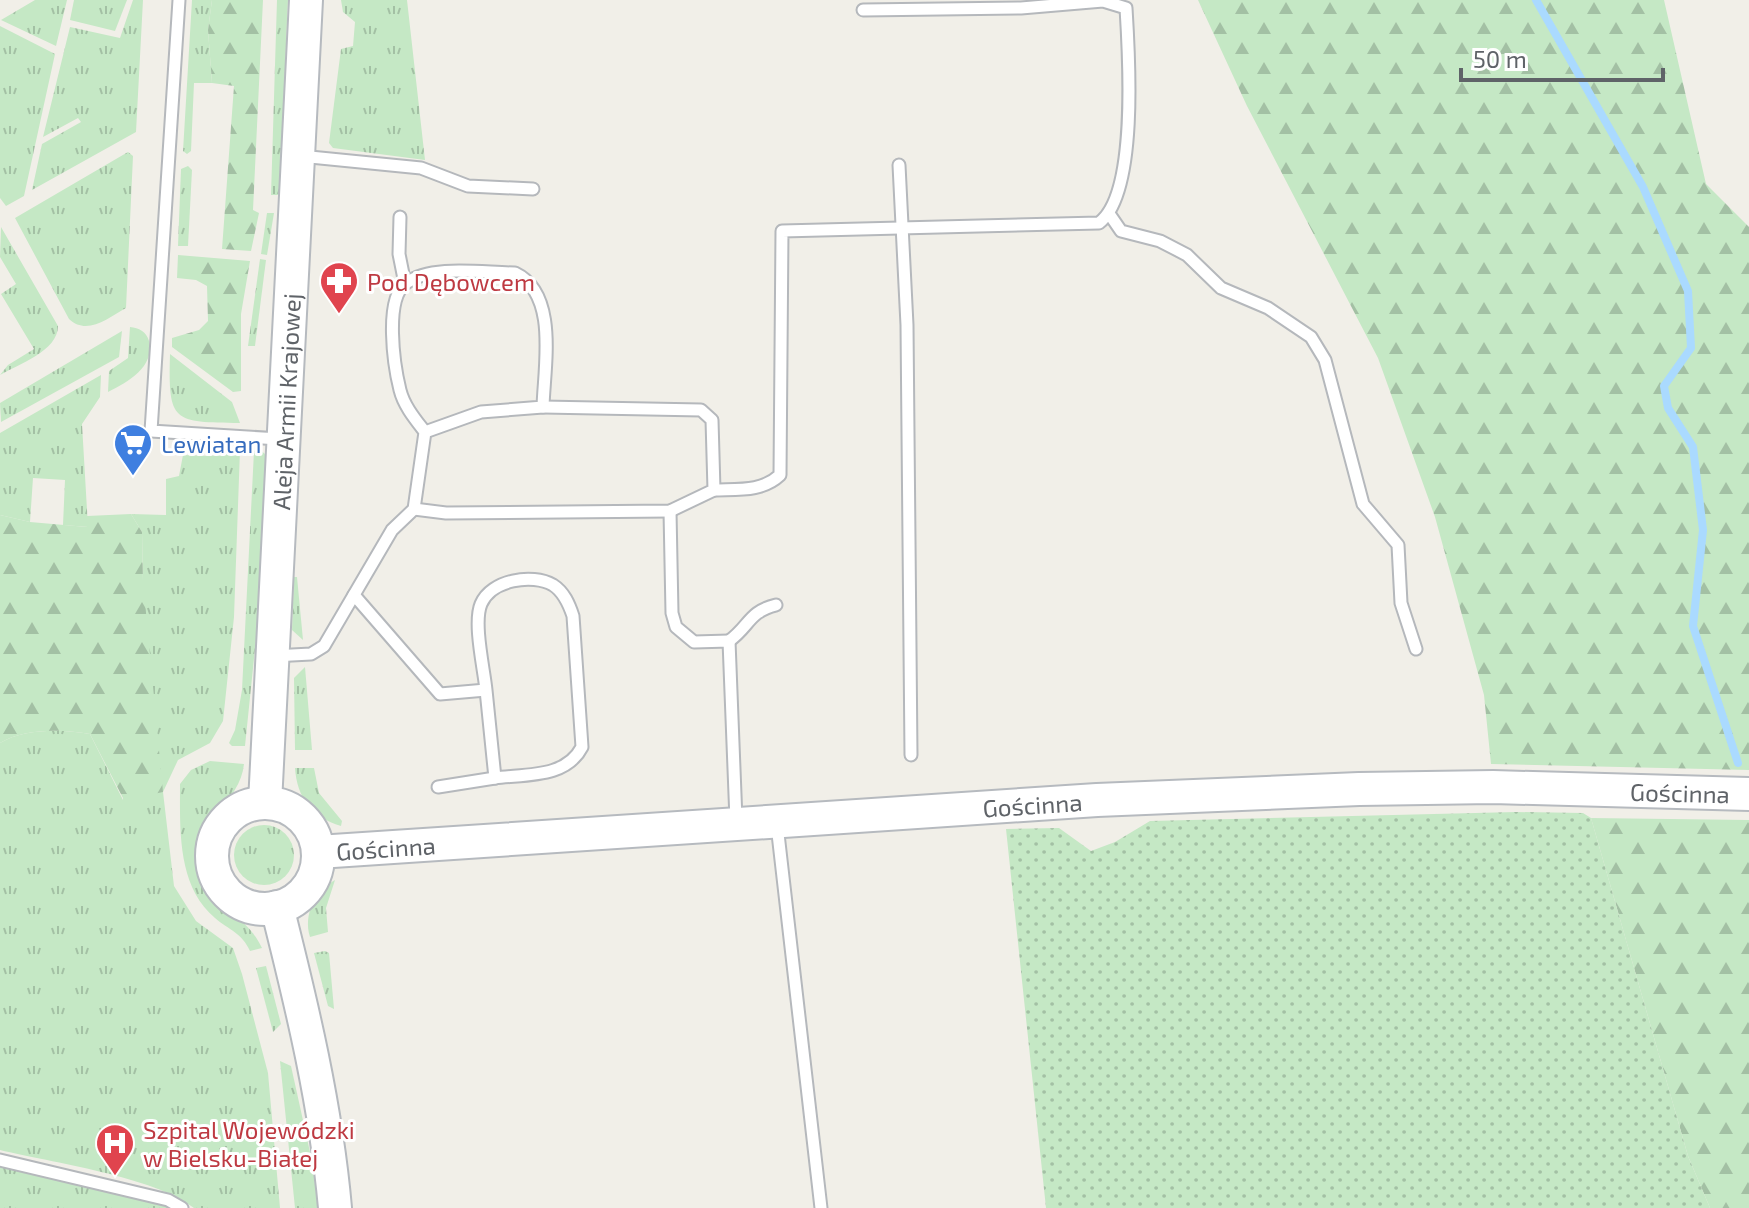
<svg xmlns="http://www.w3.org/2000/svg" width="1749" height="1208" viewBox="0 0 1749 1208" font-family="'Exo 2',sans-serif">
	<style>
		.grass { fill: url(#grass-tufts) }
		.forest { fill: url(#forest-firs) }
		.garden { fill: url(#garden-dots) }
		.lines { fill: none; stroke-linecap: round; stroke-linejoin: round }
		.stream { stroke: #aadaff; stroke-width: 8 }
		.lane-casing { stroke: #b5b8bc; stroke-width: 15 }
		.secondary-casing { stroke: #b6babf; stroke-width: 36 }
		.lane { stroke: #fff; stroke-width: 11 }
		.secondary { stroke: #fff; stroke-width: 32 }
		.labels { text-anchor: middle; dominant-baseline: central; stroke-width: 6; stroke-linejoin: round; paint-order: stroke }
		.health-label { font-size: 24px; fill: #be3a42; stroke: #fff; text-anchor: start }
		.street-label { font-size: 24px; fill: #5f6368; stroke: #fff }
		.shop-label { font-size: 24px; fill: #366cbe; stroke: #fff; text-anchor: start }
	</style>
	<defs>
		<pattern id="grass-tufts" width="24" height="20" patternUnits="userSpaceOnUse" patternTransform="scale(2)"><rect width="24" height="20" fill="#c5e8c5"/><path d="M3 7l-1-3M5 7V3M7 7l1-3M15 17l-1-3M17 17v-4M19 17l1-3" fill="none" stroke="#a3c0a4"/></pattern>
		<pattern id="forest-firs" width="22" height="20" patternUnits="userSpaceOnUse" patternTransform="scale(2)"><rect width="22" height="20" fill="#c5e8c5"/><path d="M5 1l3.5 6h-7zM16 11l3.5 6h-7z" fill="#a3c0a4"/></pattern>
		<pattern id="garden-dots" width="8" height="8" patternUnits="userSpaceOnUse" patternTransform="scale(2)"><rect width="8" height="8" fill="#c5e8c5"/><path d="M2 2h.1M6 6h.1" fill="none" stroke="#a3c0a4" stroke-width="1.8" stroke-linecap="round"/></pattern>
	</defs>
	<rect width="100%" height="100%" fill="#f1efe8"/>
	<g class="grass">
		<path d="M35 0H67L56 46 1 20Z"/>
		<path d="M74 0H127L115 31 70 20Z"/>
		<path d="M133 0H143L136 132 32 190 42 144 81 122 78 118 43 137 70 27 120 38Z"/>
		<path d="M192 0H212L208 30 212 83H194L191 151 187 154 183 151Z"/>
		<path d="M277 0H288L287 20 280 195H271Z"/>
		<path d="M341 0H407L425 160 333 148 329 143 341 49 353 46 355 22 343 12Z"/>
		<path d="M0 26 55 54 24 196 6 206 0 198Z"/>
		<path d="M128 152 133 156 126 308C108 318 87 336 69 319L15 218Z"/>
		<path d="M188 166 192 170 188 246H178L181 169Z"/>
		<path d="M267 213H274L267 255 261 254Z"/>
		<path d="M1 227 58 326C58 351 19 364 0 375L8 365 34 349 1 294 16 284 0 257Z"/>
		<path d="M260 259 266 260 255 346H248Z"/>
		<path d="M130 327C139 328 146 331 149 341 155 367 128 382 108 392L109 371 128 358Z"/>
		<path d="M122 331 119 357 1 422 0 403Z"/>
		<path d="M170 354 232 402 240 423C173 422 168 423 170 354Z"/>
		<path d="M101 375 100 397 82 424 88 527 63 525 65 480 33 478 30 522 0 515V433Z"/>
		<path d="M258 448 265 454 266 463 260 600 245 746H232L229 743 235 730 242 690 254 451Z"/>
		<path d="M240 450 234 617 223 721 210 743 178 760 163 792 174 886 196 921 233 948 242 974 268 1073 280 1208H194C155 1177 50 1162 0 1150V743C24 728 63 729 90 734L123 800 143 581 142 532 131 514 166 515V479L179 476 183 455 210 456Z"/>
		<path d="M294 577H297L303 640 292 630Z"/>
		<path d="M305 667 312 750H295L294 678Z"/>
		<path d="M210 761 244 764C239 813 171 829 209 891 224 917 245 913 262 948L250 951C242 933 229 930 215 918 177 886 180 830 180 784L191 770Z"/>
		<path d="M295 768H314L319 793 342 821 341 826C312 817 297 798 295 768Z"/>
		<circle cx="264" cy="855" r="30"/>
		<path d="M335 880 326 908 328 932 310 937C303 914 315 892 335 880Z"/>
		<path d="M325 951 329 953 334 1009 328 1006 314 953Z"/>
		<path d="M266 966 281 1024 273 1032 256 968Z"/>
		<path d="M280 1061 291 1066 312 1161 318 1208H295Z"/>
		<path d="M0 1166 156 1203 170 1208H0Z"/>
	</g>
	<g class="forest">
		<path d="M212 0H263L253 210 259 213 251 251 222 249 234 86 212 83 208 30Z"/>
		<path d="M1198 0H1664L1706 184 1749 227V770L1491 764 1484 695 1435 517 1378 358 1247 106Z"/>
		<path d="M178 255 250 261 241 314V391L233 392 172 347V338L199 330 208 321 207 286 196 280 177 278Z"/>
		<path d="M131 514 142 532 143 581 163 792 124 800 90 734C63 729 24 728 0 743V515L30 522 87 527V516Z"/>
		<path d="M1591 818 1749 820V1208H1710L1688 1156Z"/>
	</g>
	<path class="garden" d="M1516 812 1583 813 1591 818 1688 1156 1710 1208H1046L1006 829 1059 828 1091 851 1115 842 1150 821Z"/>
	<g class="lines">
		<path class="stream" d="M1536 0 1643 187 1688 291 1691 348 1664 386 1668 408 1693 447 1703 530 1693 626 1738 763"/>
		<defs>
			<g id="lane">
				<path d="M179 0 151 431 280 439"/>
				<path d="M300 156 421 168 468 186 533 189"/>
				<path d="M899 165 907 325 911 755"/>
				<path d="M1110 215 1121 231 1160 241 1187 255 1221 288 1268 308 1311 337 1325 360 1363 504 1398 545 1401 603 1416 649"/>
				<path d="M400 217 399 254 405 284"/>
				<path d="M714 490C738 489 762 492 780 475L782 231 1099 223C1138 194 1129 56 1126 8L1103 1 1021 8 863 10"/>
				<path d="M414 509 446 513 670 511 714 490 712 420 701 410 543 407"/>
				<path d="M670 511 672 613 676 627 694 642 729 641 736 820"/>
				<path d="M354 595 440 694 486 690 495 778C527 774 566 778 582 747L573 616C569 604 564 592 553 585 532 573 491 580 481 604 473 623 484 669 486 690"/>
				<path d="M729 641C750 626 748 612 776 605"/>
				<path d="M273 656 311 654 324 646 392 530 414 509 425 432C415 419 404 406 400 390 394 366 384 299 406 283 432 264 484 273 515 273 559 294 544 367 543 407L481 412 425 432"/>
				<path d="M438 787 495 778"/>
				<path d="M777 825 821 1208"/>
				<path d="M0 1160 168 1200 182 1208"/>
			</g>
			<g id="secondary">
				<path id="s1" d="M265 803 306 0"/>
				<circle cx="265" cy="856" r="53"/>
				<path id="s2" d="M318 852 1097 800 1359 789 1493 787 1749 794"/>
				<path d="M277 907C302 1006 326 1106 335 1208"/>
			</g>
		</defs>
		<use href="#lane" class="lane-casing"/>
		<use href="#secondary" class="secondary-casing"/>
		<use href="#lane" class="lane"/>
		<use href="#secondary" class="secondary"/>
	</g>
	<defs>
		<symbol id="pharmacy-pin" viewBox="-11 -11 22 30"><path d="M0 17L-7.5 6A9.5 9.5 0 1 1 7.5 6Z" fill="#e0444e" stroke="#fff"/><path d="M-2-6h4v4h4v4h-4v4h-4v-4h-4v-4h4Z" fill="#fff"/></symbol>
		<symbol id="supermarket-pin" viewBox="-11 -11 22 30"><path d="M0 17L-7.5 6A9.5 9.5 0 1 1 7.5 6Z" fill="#3f7fe0" stroke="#fff"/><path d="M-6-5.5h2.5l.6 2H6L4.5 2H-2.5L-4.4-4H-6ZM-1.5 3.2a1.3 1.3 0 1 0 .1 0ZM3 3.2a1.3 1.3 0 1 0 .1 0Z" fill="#fff"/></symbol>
		<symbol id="hospital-pin" viewBox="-11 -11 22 30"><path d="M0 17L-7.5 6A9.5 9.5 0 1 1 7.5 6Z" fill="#e0444e" stroke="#fff"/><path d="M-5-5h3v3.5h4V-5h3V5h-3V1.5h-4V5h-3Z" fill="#fff"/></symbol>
	</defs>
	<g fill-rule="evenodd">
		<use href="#pharmacy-pin" x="317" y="259" width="44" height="60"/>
		<use href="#supermarket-pin" x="111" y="421" width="44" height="60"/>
		<use href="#hospital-pin" x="93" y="1121" width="44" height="60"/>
	</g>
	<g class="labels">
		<g class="health-label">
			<text x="367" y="281">Pod Dębowcem</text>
			<text x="143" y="1129">Szpital Wojewódzki<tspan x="143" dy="28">w Bielsku-Białej</tspan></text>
		</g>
		<g class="street-label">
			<text stroke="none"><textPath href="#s1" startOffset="402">Aleja Armii Krajowej</textPath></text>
			<text stroke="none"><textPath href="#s2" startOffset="1364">Gościnna</textPath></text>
			<text stroke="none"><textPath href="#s2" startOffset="716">Gościnna</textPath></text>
			<text stroke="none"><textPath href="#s2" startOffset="68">Gościnna</textPath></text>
		</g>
		<g class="shop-label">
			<text x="161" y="443">Lewiatan</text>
		</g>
	</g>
	<path d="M1461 68v12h202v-12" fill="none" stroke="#5f6368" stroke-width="4"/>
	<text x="1473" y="68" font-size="24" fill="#5f6368" stroke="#ffffff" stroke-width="6" paint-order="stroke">50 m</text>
</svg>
